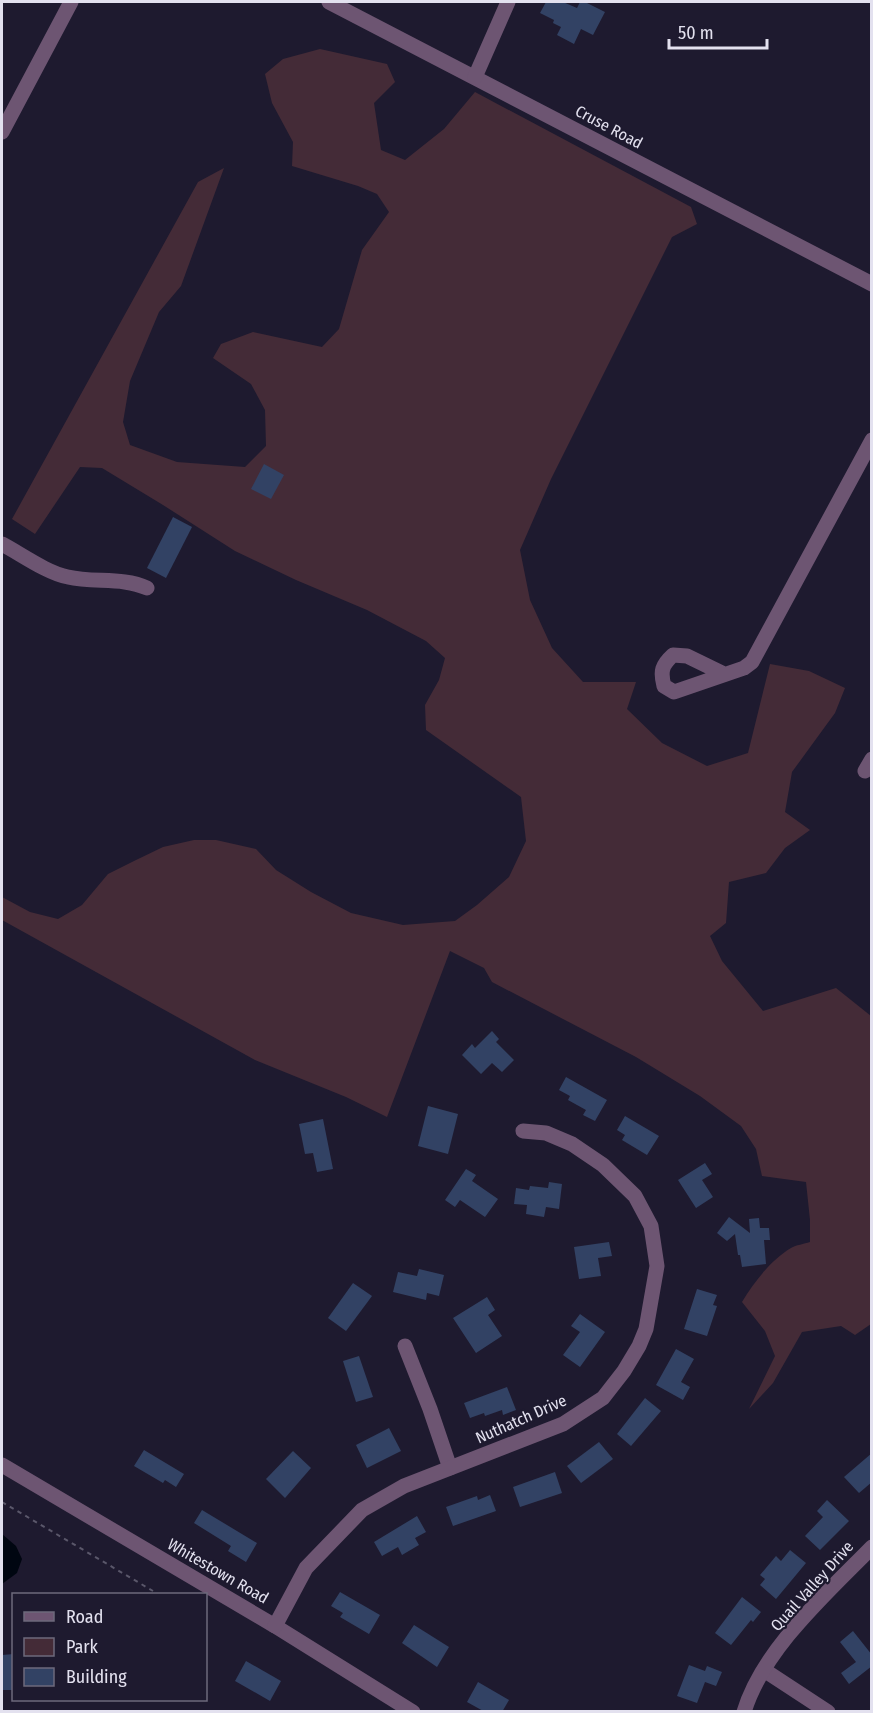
<svg xmlns="http://www.w3.org/2000/svg" width="873" height="1713" viewBox="0 0 873 1713" font-family="'Fira Sans Condensed',sans-serif">
	<style>
		.green { fill: #442b37 }
		.water { fill: #000611 }
		.building { fill: #324264 }
		.lines { fill: none; stroke-linecap: round; stroke-linejoin: round }
		.path { stroke: #5a576a; stroke-width: 2; stroke-dasharray: 4.5 4.5; stroke-linecap: butt }
		.minor { stroke: #6d5572; stroke-width: 15 }
		.labels { text-anchor: middle; dominant-baseline: central; stroke-width: 4.5; stroke-linejoin: round; paint-order: stroke }
		.street-label { font-size: 16px; fill: #e3e1ef; stroke: #1e1a2f }
	</style>
	<rect width="100%" height="100%" fill="#1e1a2f"/>
	<path class="green" d="M320 49 387 64 395 82 374 103 381 150 405 160 444 129 475 92 691 207 697 224 672 237 551 479 520 550 530 600 552 648 583 682H636L627 709 662 743 707 766 748 753 770 664 809 671 845 688 835 713 792 772 785 812 810 830 785 848 766 873 729 882 726 923 710 936 722 961 763 1011 836 988 871 1016V1324L855 1335 841 1326 802 1332 773 1383 749 1409 775 1356 765 1331 742 1302C754 1282 771 1260 791 1248 796 1245 804 1244 810 1242V1220L806 1182 762 1176 756 1149 741 1126 700 1096 636 1057 492 982 484 968 450 951 387 1117 346 1097 255 1060 2 920V897L30 912 58 919 82 905 108 874 134 861 163 847 194 840H216L256 849 276 870 311 892 351 913 403 925 455 921 477 905 509 877 526 841 521 797 426 730 425 705 439 680 445 658 426 641 367 610 296 580 235 551 163 505 102 468 80 467 35 534 12 519 198 182 224 168 181 286 159 312 130 381 123 422 130 445 177 462 245 467 266 446 265 410 251 384 213 358 221 344 253 332 322 347 339 329 362 250 389 212 377 194 358 186 292 166 293 142 272 103 265 74 283 59Z"/>
	<path class="water" d="M2 1534 16 1546 22 1559 17 1573 2 1584Z"/>
	<g class="building">
		<path d="M546 2H563L577 8 580 2H585L605 12 593 35 581 29 574 44 557 35 561 27 553 23 554 20 540 13Z"/>
		<path d="M264 464 284 475 271 499 251 489Z"/>
		<path d="M173 517 192 527 166 578 147 568Z"/>
		<path d="M492 1031 499 1039 496 1042 514 1060 502 1072 492 1063 481 1074 462 1055 472 1044 475 1048Z"/>
		<path d="M566 1077 607 1100 595 1121 583 1115 586 1110 568 1100 570 1096 559 1090Z"/>
		<path d="M428 1106 458 1114 448 1154 418 1146Z"/>
		<path d="M625 1116 659 1136 647 1155 622 1140 625 1135 617 1130Z"/>
		<path d="M323 1119 333 1169 317 1172 313 1153 305 1154 299 1124Z"/>
		<path d="M705 1163 712 1174 702 1180 713 1197 696 1208 678 1180Z"/>
		<path d="M466 1169 476 1175 472 1181 498 1199 485 1217 460 1200 455 1207 445 1200Z"/>
		<path d="M549 1182 562 1184 559 1209 546 1207 544 1217 526 1214 527 1205 514 1204 516 1188 529 1190 530 1186 548 1188Z"/>
		<path d="M729 1217 750 1233 749 1219 759 1218 760 1228H769L770 1240H764L766 1264 742 1267 740 1255H738L735 1234 727 1241 717 1233Z"/>
		<path d="M609 1242 612 1256 598 1258 601 1276 579 1279 574 1247Z"/>
		<path d="M419 1269 444 1275 439 1296 427 1293 426 1300 393 1292 398 1272 417 1276Z"/>
		<path d="M353 1283 372 1296 346 1331 328 1318Z"/>
		<path d="M697 1289 717 1295 713 1305 717 1306 707 1336 684 1329Z"/>
		<path d="M487 1297 495 1310 488 1315 502 1336 476 1353 453 1318Z"/>
		<path d="M580 1314 605 1332 580 1367 563 1355 580 1332 571 1326Z"/>
		<path d="M676 1349 694 1359 681 1382 690 1387 683 1400 656 1385Z"/>
		<path d="M359 1356 373 1397 356 1402 343 1361Z"/>
		<path d="M507 1387 516 1410 503 1415 502 1410 485 1416 484 1413 470 1418 464 1403Z"/>
		<path d="M645 1398 661 1411 631 1446 617 1434Z"/>
		<path d="M389 1428 401 1451 367 1468 356 1445Z"/>
		<path d="M599 1442 613 1459 581 1483 567 1466Z"/>
		<path d="M144 1450 184 1474 176 1487 165 1480 163 1483 134 1466Z"/>
		<path d="M293 1451 311 1468 285 1498 266 1479Z"/>
		<path d="M872 1453V1482L859 1493 844 1477Z"/>
		<path d="M555 1472 562 1493 520 1507 513 1487Z"/>
		<path d="M490 1495 496 1511 453 1526 446 1507 477 1496 478 1500Z"/>
		<path d="M827 1500 849 1521 820 1550 805 1536 823 1517 817 1511Z"/>
		<path d="M202 1510 257 1543 246 1562 228 1551 231 1546 194 1523Z"/>
		<path d="M417 1516 426 1532 415 1538 419 1545 402 1555 398 1547 382 1556 374 1542Z"/>
		<path d="M790 1550 806 1563 776 1599 760 1585 765 1579 760 1575 776 1556 781 1561Z"/>
		<path d="M340 1592 380 1615 369 1634 340 1617 343 1613 331 1606Z"/>
		<path d="M742 1597 761 1612 753 1622 751 1620 731 1645 715 1633Z"/>
		<path d="M414 1625 449 1647 437 1667 402 1643Z"/>
		<path d="M853 1631 872 1655V1666L849 1684 841 1673 856 1662 840 1642Z"/>
		<path d="M14 1654V1690H2V1655Z"/>
		<path d="M246 1661 281 1681 270 1701 235 1681Z"/>
		<path d="M689 1665 705 1671 707 1666 722 1672 716 1686 705 1682 697 1703 677 1696Z"/>
		<path d="M478 1682 509 1700 502 1712H485L467 1702Z"/>
	</g>
	<g class="lines">
		<path class="path" d="M2 1502 153 1591"/>
		<g class="minor">
			<path d="M329 2 872 284"/>
			<path d="M475 77 508 2"/>
			<path d="M2 132 71 2"/>
			<path d="M2 544C21 554 47 573 68 577 94 583 123 577 147 588"/>
			<path d="M724 674 687 656 673 655C662 665 660 671 664 686L674 692 744 668 752 662 872 440"/>
			<path d="M865 771 872 759"/>
			<path d="M405 1346 430 1409 450 1468"/>
			<path d="M2 1465 275 1626 413 1712"/>
			<path d="M275 1626 306 1568 362 1510 404 1486 563 1424 603 1398 624 1371 639 1346 646 1329 657 1266 651 1226 635 1196 603 1165 572 1144 546 1133 523 1131"/>
			<path d="M764 1670 828 1712"/>
			<path d="M744 1712C763 1649 827 1593 872 1547"/>
		</g>
	</g>
	<g class="labels">
		<g class="street-label">
			<text transform="translate(609 127) rotate(28)">Cruse Road</text>
			<text transform="translate(521 1419) rotate(-24)">Nuthatch Drive</text>
			<text transform="translate(218 1571) rotate(30)">Whitestown Road</text>
			<text transform="translate(812 1586) rotate(-48)">Quail Valley Drive</text>
		</g>
	</g>
	<rect width="873" height="1713" fill="none" stroke="#e3e1ef" stroke-width="6"/>
	<rect x="12" y="1593" width="195" height="108" fill="#1e1a2f" stroke="#6d6a7c" stroke-width="1.5"/>
	<rect x="24" y="1612" width="30" height="9" fill="#6d5572" stroke="#6d6a7c" stroke-width="1.5"/>
	<text x="66" y="1623" font-size="18" fill="#e3e1ef">Road</text>
	<rect x="24" y="1638" width="30" height="18" fill="#442b37" stroke="#6d6a7c" stroke-width="1.5"/>
	<text x="66" y="1653" font-size="18" fill="#e3e1ef">Park</text>
	<rect x="24" y="1668" width="30" height="18" fill="#324264" stroke="#6d6a7c" stroke-width="1.5"/>
	<text x="66" y="1683" font-size="18" fill="#e3e1ef">Building</text>
	<path d="M669 39v9h98v-9" fill="none" stroke="#e3e1ef" stroke-width="3"/>
	<text x="678" y="39" font-size="18" fill="#e3e1ef" stroke="#1e1a2f" stroke-width="4.5" paint-order="stroke">50 m</text>
</svg>
